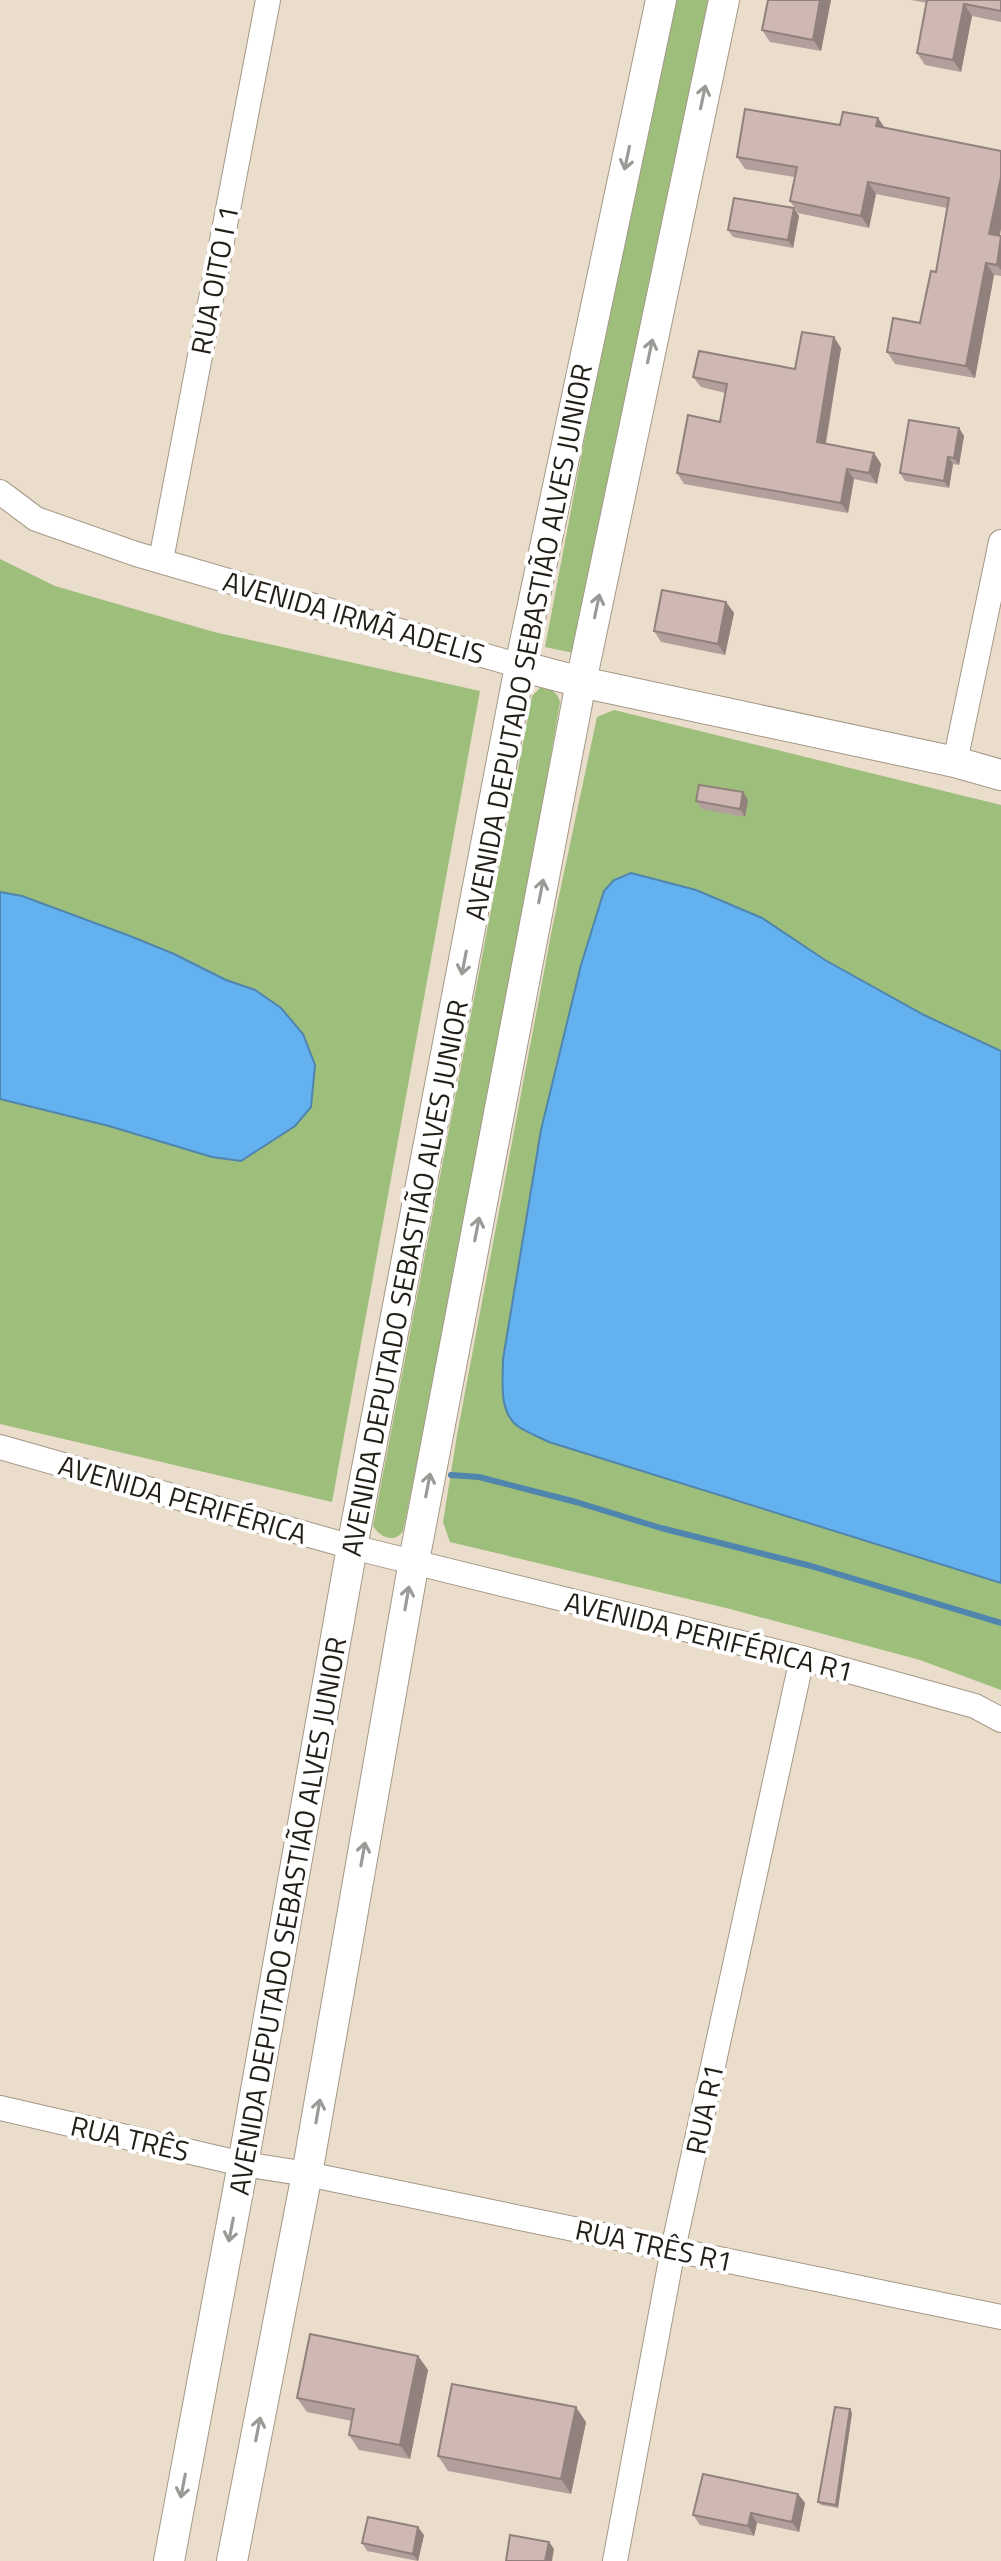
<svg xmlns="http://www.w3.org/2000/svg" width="1001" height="2561" viewBox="0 0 1001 2561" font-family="'Titillium Web',sans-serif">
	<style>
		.green { fill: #9ebe7c }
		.water { fill: #63b1ee; stroke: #5085ae; stroke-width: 2 }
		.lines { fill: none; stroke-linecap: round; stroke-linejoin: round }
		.stream { stroke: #5085ae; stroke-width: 6 }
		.minor-casing { stroke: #a49887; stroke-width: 26 }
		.tertiary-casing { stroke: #a49887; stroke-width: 32 }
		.minor { stroke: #fff; stroke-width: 24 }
		.tertiary { stroke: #fff; stroke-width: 30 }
		.wall { fill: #b29e9a }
		.shaded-wall { fill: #91817d }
		.building { fill: #cfb8b3; stroke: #91817d; stroke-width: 2 }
		.oneway { stroke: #9c9a97 }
		.labels { text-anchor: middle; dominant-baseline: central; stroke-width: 8; stroke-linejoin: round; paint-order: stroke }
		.street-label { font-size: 28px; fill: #231f18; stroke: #fff }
	</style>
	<rect width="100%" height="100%" fill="#eaddcb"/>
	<g class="green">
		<path d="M668 0H720L593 657 545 647Z"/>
		<path d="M0 559 55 586 214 632 480 691 332 1502 0 1424Z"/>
		<path d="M540 688C550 687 557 692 560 702 513 979 461 1256 403 1531 394 1544 380 1537 373 1526L532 696Z"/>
		<path d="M614 710 1001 805V1690L920 1660 730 1609 450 1542 443 1522 457 1435 552 929 597 717Z"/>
	</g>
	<g class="water">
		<path d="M631 873 696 890 762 918 825 960 924 1015 1001 1051V1583L549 1442C539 1437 528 1433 519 1427 498 1413 503 1381 503 1359L541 1130 581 965 604 891 614 880Z"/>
		<path d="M0 892 22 896 130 936 174 954 226 980 255 990 281 1008 303 1034 315 1065 311 1107 295 1126 241 1161 212 1157 109 1126 0 1099Z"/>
	</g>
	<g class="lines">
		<path class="stream" d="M451 1475 479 1477 576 1502 661 1528 811 1566 1001 1623"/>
		<defs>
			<g id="minor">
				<path d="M0 492 36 519 136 554 520 666"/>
				<path d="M161 560 268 0"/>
				<path d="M955 762 1001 542"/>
				<path d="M0 1447 352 1547 802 1658 975 1706 1001 1720"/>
				<path d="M0 2108 243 2164 307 2174 1001 2317"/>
				<path d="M615 2561 673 2249 802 1658"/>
			</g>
			<g id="tertiary">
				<path d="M520 666 581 682 955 762 1001 775"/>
				<path d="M169 2561 243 2164 352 1547 520 666 661 0"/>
				<path d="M232 2561 307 2174 414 1561 581 682 724 0"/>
			</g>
		</defs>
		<use href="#minor" class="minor-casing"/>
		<use href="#tertiary" class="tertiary-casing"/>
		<use href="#minor" class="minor"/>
		<use href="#tertiary" class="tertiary"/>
	</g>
	<g class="wall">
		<path d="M768 0H831L821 51 770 42 762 30Z"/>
		<path d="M911 0H1001V22L972 16 961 72 925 65 917 53 927 3Z"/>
		<path d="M878 118 885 128 1001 236V276L994 275 975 378 895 364 887 352 920 323 936 272 947 208 876 194 869 228 798 213 790 201 795 177 745 169 737 157 840 125Z"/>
		<path d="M794 208 799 216 793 248 733 237 728 230Z"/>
		<path d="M841 348 826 444 874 453 881 464 877 484 854 479 848 513 684 484 677 473 720 422 725 393 701 387 693 377 795 369Z"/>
		<path d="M959 428 964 436 959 465 953 464 949 488 905 481 900 473Z"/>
		<path d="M726 602 734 613 725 655 661 642 654 631Z"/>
		<path d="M748 800 745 817 702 809 696 801Z"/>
		<path d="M418 2356 428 2370 410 2459 359 2450 349 2435 352 2421 307 2412 297 2398Z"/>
		<path d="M852 2413 838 2508 821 2505 818 2502Z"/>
		<path d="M586 2422 571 2494 448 2471 438 2456Z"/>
		<path d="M798 2494 805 2503 799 2532 757 2523 754 2536 700 2525 693 2515Z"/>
		<path d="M424 2535 418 2561 367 2551 362 2543Z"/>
	</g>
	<g class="shaded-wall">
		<path d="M820 0H831L821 51 813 40Z"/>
		<path d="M964 4 972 16 961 72 953 60Z"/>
		<path d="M878 118 886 130 876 126Z"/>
		<path d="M1001 177V229L998 246 989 234Z"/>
		<path d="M868 182 876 194 869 228 861 216Z"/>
		<path d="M794 208 799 216 793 248 788 240Z"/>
		<path d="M1001 240V270L997 265Z"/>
		<path d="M986 263 994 275 975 378 966 366Z"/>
		<path d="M834 337 841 348 824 452 817 442Z"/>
		<path d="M959 428 964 436 959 465 954 458Z"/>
		<path d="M874 453 881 464 877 484 869 473Z"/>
		<path d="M948 457 953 464 949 488 944 481Z"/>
		<path d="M847 469 854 479 848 513 841 503Z"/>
		<path d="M726 602 734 613 725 655 718 644Z"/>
		<path d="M743 792 748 800 745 817 740 809Z"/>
		<path d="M418 2356 428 2370 410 2459 400 2445Z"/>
		<path d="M576 2407 586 2422 571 2494 561 2479Z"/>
		<path d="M850 2409 852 2413 838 2508 836 2505Z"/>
		<path d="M798 2494 805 2503 799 2532 792 2522Z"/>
		<path d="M751 2513 757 2523 754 2536 748 2526Z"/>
		<path d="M418 2527 424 2535 418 2561 413 2554Z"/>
		<path d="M549 2542 554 2549 552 2561H545Z"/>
	</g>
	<g class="building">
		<path d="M768 0H820L813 40 762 30Z"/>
		<path d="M927 0H1001V11L964 4 953 60 917 53Z"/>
		<path d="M745 109 840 125 843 112 878 118 876 126 1001 151V177L989 234 1001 236 997 265 986 263 966 366 887 352 893 318 920 323 931 271 936 272 949 198 868 182 861 216 790 201 797 167 737 157Z"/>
		<path d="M734 198 794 208 788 240 728 230Z"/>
		<path d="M802 332 834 337 817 442 874 453 869 473 847 469 841 503 677 473 688 415 720 422 727 384 693 377 699 351 795 369Z"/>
		<path d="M909 420 959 428 954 458 948 457 944 481 900 473Z"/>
		<path d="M662 590 726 602 718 644 654 631Z"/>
		<path d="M699 785 743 792 740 809 696 801Z"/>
		<path d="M310 2334 418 2356 400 2445 349 2435 354 2409 297 2398Z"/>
		<path d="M452 2384 576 2407 561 2479 438 2456Z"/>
		<path d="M835 2407 850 2409 836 2505 818 2502Z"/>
		<path d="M703 2474 798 2494 792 2522 751 2513 748 2526 693 2515Z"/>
		<path d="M368 2517 418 2527 413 2554 362 2543Z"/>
		<path d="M510 2535 549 2542 545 2561H506Z"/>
	</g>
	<defs><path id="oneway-shaft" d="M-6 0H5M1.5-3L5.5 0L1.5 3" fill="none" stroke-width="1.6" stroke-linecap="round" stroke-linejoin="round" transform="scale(2)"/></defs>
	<g class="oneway">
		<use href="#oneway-shaft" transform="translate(703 97) rotate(-78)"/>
		<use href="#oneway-shaft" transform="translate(627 158) rotate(102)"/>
		<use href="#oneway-shaft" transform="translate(650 351) rotate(-78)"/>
		<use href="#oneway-shaft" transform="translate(597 606) rotate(-78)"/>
		<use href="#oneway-shaft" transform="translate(541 891) rotate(-79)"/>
		<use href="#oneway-shaft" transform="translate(464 963) rotate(101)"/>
		<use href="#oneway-shaft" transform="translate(477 1229) rotate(-79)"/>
		<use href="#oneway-shaft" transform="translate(428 1485) rotate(-79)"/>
		<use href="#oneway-shaft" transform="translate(407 1598) rotate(-80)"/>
		<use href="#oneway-shaft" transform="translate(363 1854) rotate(-80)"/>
		<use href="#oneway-shaft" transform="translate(318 2111) rotate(-80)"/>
		<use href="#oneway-shaft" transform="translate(231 2230) rotate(101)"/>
		<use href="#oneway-shaft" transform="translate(258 2429) rotate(-79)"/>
		<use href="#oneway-shaft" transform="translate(183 2486) rotate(101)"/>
	</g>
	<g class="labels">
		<g class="street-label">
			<text transform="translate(214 280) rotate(-79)">RUA OITO I 1</text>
			<text transform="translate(354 617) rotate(16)">AVENIDA IRMÃ ADELIS</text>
			<text transform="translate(528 642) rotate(-79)">AVENIDA DEPUTADO SEBASTIÃO ALVES JUNIOR</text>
			<text transform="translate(404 1278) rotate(-79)">AVENIDA DEPUTADO SEBASTIÃO ALVES JUNIOR</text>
			<text transform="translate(183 1499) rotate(16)">AVENIDA PERIFÉRICA</text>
			<text transform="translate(709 1636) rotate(14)">AVENIDA PERIFÉRICA R1</text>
			<text transform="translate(287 1916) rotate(-80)">AVENIDA DEPUTADO SEBASTIÃO ALVES JUNIOR</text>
			<text transform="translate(704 2109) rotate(-78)">RUA R1</text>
			<text transform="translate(130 2138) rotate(13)">RUA TRÊS</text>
			<text transform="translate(654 2245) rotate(12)">RUA TRÊS R1</text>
		</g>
	</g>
</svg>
